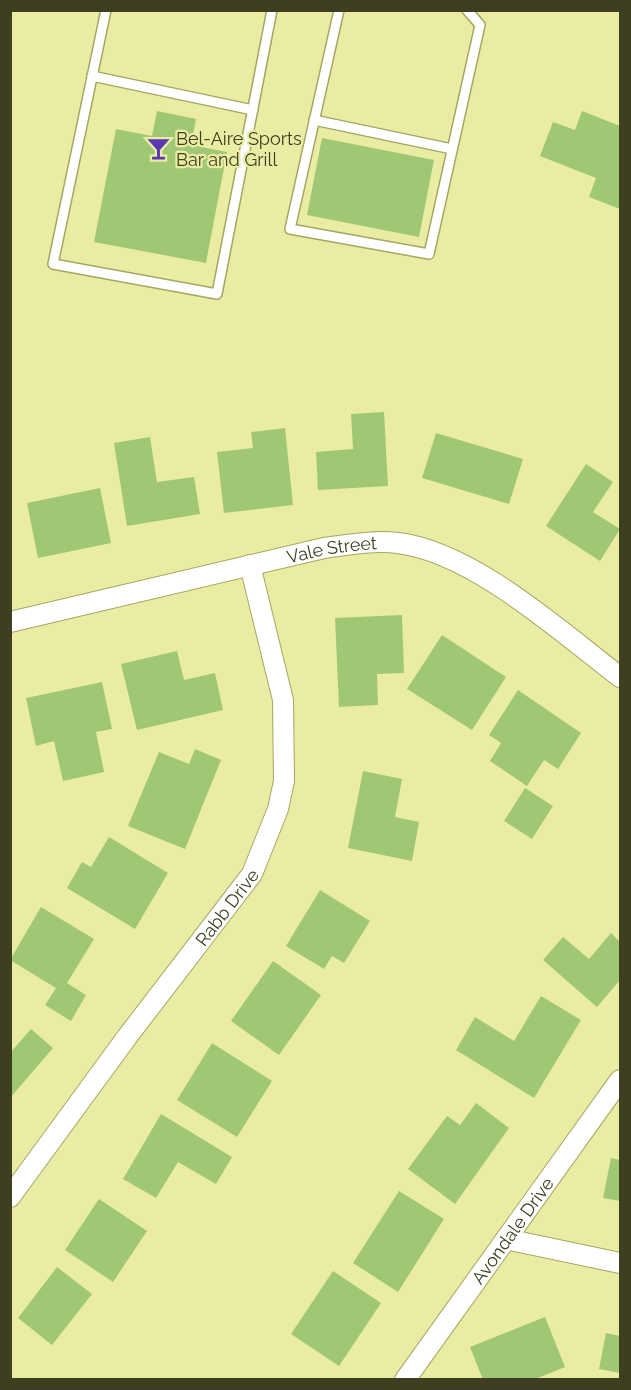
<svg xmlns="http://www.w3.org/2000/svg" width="631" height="1390" viewBox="0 0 631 1390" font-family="Raleway,sans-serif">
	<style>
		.building { fill: #a0c874 }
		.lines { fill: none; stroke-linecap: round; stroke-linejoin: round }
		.lane-casing { stroke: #a5a761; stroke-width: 12 }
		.street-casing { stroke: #a5a761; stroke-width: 22 }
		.lane { stroke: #fff; stroke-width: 9 }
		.street { stroke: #fff; stroke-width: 20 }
		.labels { text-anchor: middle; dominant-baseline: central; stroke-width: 4.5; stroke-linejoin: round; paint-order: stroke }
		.poi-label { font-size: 18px; fill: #3e3f21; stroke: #eaeca4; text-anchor: start }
		.street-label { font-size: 18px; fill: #3e3f21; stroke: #eaeca4 }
	</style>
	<rect width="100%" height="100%" fill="#eaeca4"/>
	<g class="building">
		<path d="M157 111 196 119 191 145 227 152 206 263 94 242 116 129 152 136Z"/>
		<path d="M582 111 620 126V209L589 197 596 178 540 156 553 122 575 130Z"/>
		<path d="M322 138 434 160 419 237 307 215Z"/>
		<path d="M384 412 388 486 318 490 316 452 353 449 351 414Z"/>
		<path d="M285 428 293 505 224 513 217 452 253 448 251 432Z"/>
		<path d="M436 433 523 459 509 504 422 478Z"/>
		<path d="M150 437 157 482 194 477 200 514 127 526 114 443Z"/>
		<path d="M586 464 613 482 593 512 620 529 600 561 546 526Z"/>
		<path d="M100 488 111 543 38 558 27 503Z"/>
		<path d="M402 615 404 673 377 674 378 705 339 707 335 618Z"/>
		<path d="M442 635 506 677 472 730 407 689Z"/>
		<path d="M177 651 184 680 215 673 223 710 137 730 121 664Z"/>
		<path d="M102 682 112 729 96 732 104 772 63 781 54 741 36 746 26 698Z"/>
		<path d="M518 690 581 733 558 769 544 760 527 786 490 761 501 743 489 735Z"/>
		<path d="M195 749 221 760 185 849 128 826 159 752 189 764Z"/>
		<path d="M363 771 402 779 395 817 419 822 412 861 348 848Z"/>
		<path d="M525 788 553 806 532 839 504 821Z"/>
		<path d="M109 837 168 873 135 929 67 888 82 862 91 867Z"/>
		<path d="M320 890 370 921 344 963 332 956 324 969 286 946Z"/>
		<path d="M41 907 94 939 67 983 86 995 71 1021 45 1005 56 988 10 960Z"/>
		<path d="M611 933 620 942V980L597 1007 543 960 563 937 589 959Z"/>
		<path d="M273 961 321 995 279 1055 231 1021Z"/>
		<path d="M541 996 581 1020 534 1098 456 1050 475 1017 514 1041Z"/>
		<path d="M31 1029 53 1048 10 1098V1053Z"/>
		<path d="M212 1043 272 1081 237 1137 177 1100Z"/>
		<path d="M476 1103 509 1128 455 1204 408 1169 447 1116 460 1125Z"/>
		<path d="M161 1114 232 1157 216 1184 178 1162 156 1198 123 1179Z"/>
		<path d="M611 1158 620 1160V1201L603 1198Z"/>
		<path d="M399 1191 444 1219 398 1292 353 1263Z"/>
		<path d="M99 1199 147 1231 113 1282 65 1250Z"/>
		<path d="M57 1267 92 1294 52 1345 18 1318Z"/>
		<path d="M333 1271 381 1303 339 1366 291 1334Z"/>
		<path d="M545 1317 565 1367 533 1380H483L470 1347Z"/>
		<path d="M606 1333 620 1336V1373L599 1369Z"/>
	</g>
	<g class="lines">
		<defs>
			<g id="lane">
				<path d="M106 10 53 264 217 294 272 10"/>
				<path d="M339 10 290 229 429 254 480 25 467 10"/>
				<path d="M92 76 253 110"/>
				<path d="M314 120 452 149"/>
			</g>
			<g id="street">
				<path id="s1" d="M10 622 324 548C348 545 373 540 398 543 473 552 561 632 620 677"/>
				<path id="s2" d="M10 1197 127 1037 252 874 278 809 284 781 283 700 250 565"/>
				<path d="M506 1239 620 1263"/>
				<path id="s3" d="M405 1380 620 1080"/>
			</g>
		</defs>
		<use href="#lane" class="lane-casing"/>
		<use href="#street" class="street-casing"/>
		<use href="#lane" class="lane"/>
		<use href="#street" class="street"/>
	</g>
	<defs>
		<symbol id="bar-bare" viewBox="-9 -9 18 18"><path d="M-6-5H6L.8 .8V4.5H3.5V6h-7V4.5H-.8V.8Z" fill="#5939b1" stroke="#eaeca4" stroke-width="2.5" paint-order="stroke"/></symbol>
	</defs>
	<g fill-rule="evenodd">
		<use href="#bar-bare" x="142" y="132" width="33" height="33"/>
	</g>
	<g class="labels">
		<g class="poi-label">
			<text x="176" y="138">Bel-Aire Sports<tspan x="176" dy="21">Bar and Grill</tspan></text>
		</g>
		<g class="street-label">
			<text stroke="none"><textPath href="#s1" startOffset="330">Vale Street</textPath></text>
			<text stroke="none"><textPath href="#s2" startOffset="362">Rabb Drive</textPath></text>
			<text stroke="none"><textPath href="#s3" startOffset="184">Avondale Drive</textPath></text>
		</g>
	</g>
	<rect width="631" height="1390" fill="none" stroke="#3e3f21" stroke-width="24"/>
</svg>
